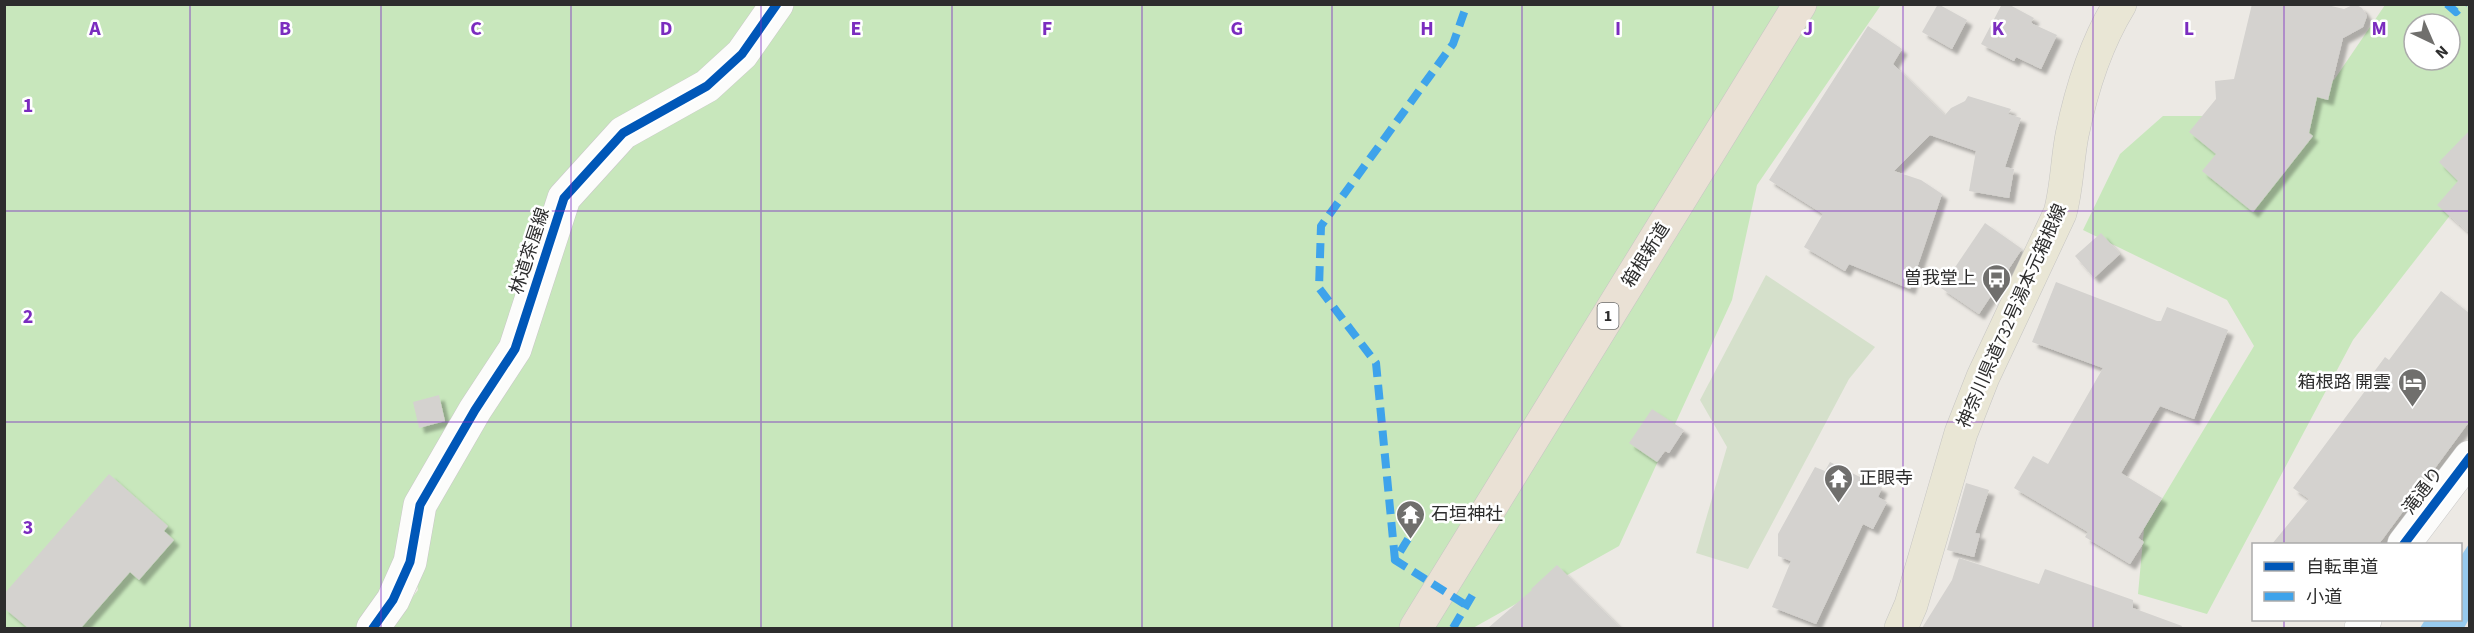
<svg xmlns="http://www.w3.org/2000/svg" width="2474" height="633" viewBox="0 0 2474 633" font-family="'Source Sans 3','Noto Sans JP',sans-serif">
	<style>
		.green { fill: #c8e7bc; fill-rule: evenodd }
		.cemetery { fill: #d5e0cb }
		.water { fill: #97caee }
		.building { fill: #d4d2cf; filter: url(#shadow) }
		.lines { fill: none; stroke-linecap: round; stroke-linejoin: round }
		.minor-casing { stroke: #c9c8c8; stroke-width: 34 }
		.major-casing { stroke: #c6c5c3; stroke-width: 34 }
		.highway-casing { stroke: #c6c5c3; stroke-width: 34 }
		.minor { stroke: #fcfcfb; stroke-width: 33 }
		.major { stroke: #e9e6d5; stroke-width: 33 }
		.highway { stroke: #eae1d5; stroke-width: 33 }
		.quiet { stroke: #3ea3eb; stroke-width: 8; stroke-dasharray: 15 8; stroke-linecap: butt }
		.cycleway-casing { stroke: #fff; stroke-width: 13 }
		.cycleway { stroke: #0057b8; stroke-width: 9 }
		.grid { fill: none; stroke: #7b2cbf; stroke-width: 1.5; stroke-opacity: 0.55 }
		.labels { text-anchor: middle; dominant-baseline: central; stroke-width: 5; stroke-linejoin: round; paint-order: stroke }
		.shield { fill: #fff; stroke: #6c6c6c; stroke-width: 1.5 }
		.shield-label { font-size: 16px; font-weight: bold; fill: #2d2d2d }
		.street-label { font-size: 18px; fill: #2d2d2d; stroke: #fff }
		.poi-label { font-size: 18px; fill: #2d2d2d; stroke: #fff; text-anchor: end }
		.grid-label { font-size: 20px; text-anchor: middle; font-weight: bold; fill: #7b2cbf; stroke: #fff; stroke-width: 5; stroke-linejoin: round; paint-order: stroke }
	</style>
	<defs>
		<filter id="shadow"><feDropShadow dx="5.5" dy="5.5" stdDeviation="1.5" flood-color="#0004"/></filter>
	</defs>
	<rect width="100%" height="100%" fill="#ece9e4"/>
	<g class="green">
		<path d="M4 5H1881L1757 185 1732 300 1619 546 1473 628H389L418 590 410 546 363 628H5Z"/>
		<path d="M2385 5H2469V191L2353 340 2207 614 2138 594 2144 529 2254 346 2227 300 2083 230 2120 154 2163 116H2266L2334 80ZM2414 24H2450V60H2414Z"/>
	</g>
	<path class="cemetery" d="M1766 275 1875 347 1849 379 1748 569 1696 553 1727 447 1700 400Z"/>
	<path class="water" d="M2469 544V619L2464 628H2420L2425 620H2460L2461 556Z"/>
	<g class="building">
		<path d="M1938 4 1967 20 1952 49 1922 32Z"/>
		<path d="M2002 4H2008L2034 18 2031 22 2033 24 2057 35 2041 69 2016 57 2014 61 1981 44Z"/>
		<path d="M2252 4H2323L2344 9 2355 4 2362 8 2367 16 2363 27 2343 38 2328 100 2317 97 2309 133 2313 136 2253 212 2202 171 2216 154 2189 132 2216 99 2215 81 2234 79Z"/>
		<path d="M1868 26 1902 49 1893 64 1945 115 1951 108 1965 101 1968 96 2011 109 2008 114 2021 118 2005 167 2014 169 2009 198 1969 191 1976 151 1930 135 1894 171 1921 180 1942 194 1910 289 1849 264 1845 271 1804 247 1823 214 1769 180Z"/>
		<path d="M2469 131V233L2437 205 2458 181 2439 162Z"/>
		<path d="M1985 223 2022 249 1979 314 1941 288Z"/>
		<path d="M2101 233 2120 254 2094 278 2075 256Z"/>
		<path d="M2056 282 2157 321H2161L2167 307 2228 330 2194 419 2160 406 2121 473 2162 498 2138 538 2144 542 2130 564 2085 537 2088 532 2014 488 2033 456 2048 464 2103 368 2032 342Z"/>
		<path d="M2441 291 2469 313V422L2379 544H2272L2309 499 2293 488 2365 391 2362 388 2385 357 2389 360Z"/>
		<path d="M439 395 445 421 419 428 413 402Z"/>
		<path d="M1652 409 1684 430 1669 453 1665 451 1657 462 1629 443Z"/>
		<path d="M1830 462 1882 488 1878 497 1887 502 1873 529 1863 524 1816 624 1772 607 1791 561 1778 556V534L1815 467 1825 471Z"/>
		<path d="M109 474 168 526 164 531 174 540 139 580 130 572 81 628H28L4 608V594Z"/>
		<path d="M1966 483 1989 490 1975 533 1980 534 1974 557 1947 550Z"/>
		<path d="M1959 558 2039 584 2045 569 2133 600V608L2182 626 2181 628H1922L1952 580Z"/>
		<path d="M1557 565 1621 628H1488L1532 590 1531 589Z"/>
	</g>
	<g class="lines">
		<defs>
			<g id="minor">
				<path d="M2404 544 2470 457"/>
				<path d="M373 628 393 600 410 562 420 505 475 410 515 349 564 198 623 133 707 86 742 54 777 4"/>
				<path d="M2361 628 2365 620"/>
			</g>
			<path id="major" d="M1901 628 1911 605 1961 433 1983 377 2060 213C2067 188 2067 161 2072 135 2081 91 2096 43 2120 4"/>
			<path id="highway" d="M1416 628 1800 4"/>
		</defs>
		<use href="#minor" class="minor-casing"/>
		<use href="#major" class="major-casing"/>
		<use href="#highway" class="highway-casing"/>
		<use href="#minor" class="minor"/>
		<use href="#major" class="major"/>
		<use href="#highway" class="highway"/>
		<g class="quiet">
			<path d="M2447 4 2456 12 2464 4"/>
			<path d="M1408 539 1395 560 1466 605"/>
			<path d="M1395 560 1376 363 1319 288 1321 226 1453 44 1467 4"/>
			<path d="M1453 628 1476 589"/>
		</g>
		<defs>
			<g id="cycleway">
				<path d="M2404 544 2470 457"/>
				<path d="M373 628 393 600 410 562 420 505 475 410 515 349 564 198 623 133 707 86 742 54 777 4"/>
			</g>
		</defs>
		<use href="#cycleway" class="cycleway-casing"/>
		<use href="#cycleway" class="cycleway"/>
	</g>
	<path class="grid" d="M190 4V628M381 4V628M571 4V628M761 4V628M952 4V628M1142 4V628M1332 4V628M1522 4V628M1713 4V628M1903 4V628M2093 4V628M2284 4V544M4 211H2470M4 422H2470M2284 620V628"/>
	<defs>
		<symbol id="bus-pin" viewBox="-11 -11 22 30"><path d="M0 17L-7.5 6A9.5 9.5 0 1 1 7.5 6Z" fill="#706f6d" stroke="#fff"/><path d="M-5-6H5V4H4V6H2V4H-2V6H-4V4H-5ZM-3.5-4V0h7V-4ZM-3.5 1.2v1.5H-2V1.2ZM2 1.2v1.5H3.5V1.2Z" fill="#fff"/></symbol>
		<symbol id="hotel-pin" viewBox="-11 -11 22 30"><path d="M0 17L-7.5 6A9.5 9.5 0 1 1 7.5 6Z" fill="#706f6d" stroke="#fff"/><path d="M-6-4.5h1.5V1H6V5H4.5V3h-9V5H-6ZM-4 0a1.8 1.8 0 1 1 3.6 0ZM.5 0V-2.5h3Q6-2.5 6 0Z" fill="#fff"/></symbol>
		<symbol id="temple-pin" viewBox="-11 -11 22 30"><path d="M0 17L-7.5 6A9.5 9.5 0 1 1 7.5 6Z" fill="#706f6d" stroke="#fff"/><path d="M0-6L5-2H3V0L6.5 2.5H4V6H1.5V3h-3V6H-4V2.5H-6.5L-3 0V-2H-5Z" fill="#fff"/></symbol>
	</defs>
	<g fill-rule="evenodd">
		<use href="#bus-pin" x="1980" y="262" width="33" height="45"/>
		<use href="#hotel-pin" x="2396" y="366" width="33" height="45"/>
		<use href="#temple-pin" x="1822" y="462" width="33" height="45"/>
		<use href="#temple-pin" x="1394" y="498" width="33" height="45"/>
	</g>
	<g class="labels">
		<rect class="shield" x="1597.5" y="303" width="21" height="26" rx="4.5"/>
		<g class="shield-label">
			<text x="1608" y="316">1</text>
		</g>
		<g class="street-label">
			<text transform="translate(530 251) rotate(-72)">林道茶屋線</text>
			<text transform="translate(1646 255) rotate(-58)">箱根新道</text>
			<text transform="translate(2012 316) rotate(-66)">神奈川県道732号湯本元箱根線</text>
			<text transform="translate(2423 491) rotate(-53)">滝通り</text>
		</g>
		<g class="poi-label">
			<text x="1976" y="278">曽我堂上</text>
			<text x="2391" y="382">箱根路 開雲</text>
			<text x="1859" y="478" text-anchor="start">正眼寺</text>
			<text x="1431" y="514" text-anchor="start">石垣神社</text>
		</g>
	</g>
	<g class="grid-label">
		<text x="95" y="35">A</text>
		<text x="285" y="35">B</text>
		<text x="476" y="35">C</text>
		<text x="666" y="35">D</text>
		<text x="856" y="35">E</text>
		<text x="1047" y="35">F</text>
		<text x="1237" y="35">G</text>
		<text x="1427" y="35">H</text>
		<text x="1618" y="35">I</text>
		<text x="1808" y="35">J</text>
		<text x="1998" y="35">K</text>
		<text x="2189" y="35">L</text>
		<text x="2379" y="35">M</text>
		<text x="28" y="112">1</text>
		<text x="28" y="323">2</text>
		<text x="28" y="534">3</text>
	</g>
	<rect width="2474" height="633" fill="none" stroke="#2d2d2d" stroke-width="12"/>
	<rect x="2252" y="543" width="210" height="78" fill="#ffffff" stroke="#ababab" stroke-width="1.5"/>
	<rect x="2264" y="562" width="30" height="9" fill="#0057b8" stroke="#ababab" stroke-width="1.5"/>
	<text x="2306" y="573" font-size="18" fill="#2d2d2d">自転車道</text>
	<rect x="2264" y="592" width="30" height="9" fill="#3ea3eb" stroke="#ababab" stroke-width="1.5"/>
	<text x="2306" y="603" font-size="18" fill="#2d2d2d">小道</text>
	<g transform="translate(2432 42) rotate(136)"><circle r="28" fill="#ffffff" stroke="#ababab" stroke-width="1.5"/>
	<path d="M0-4.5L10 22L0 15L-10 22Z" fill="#706f6d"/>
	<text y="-9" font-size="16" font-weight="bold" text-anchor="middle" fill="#2d2d2d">N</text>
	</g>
</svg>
